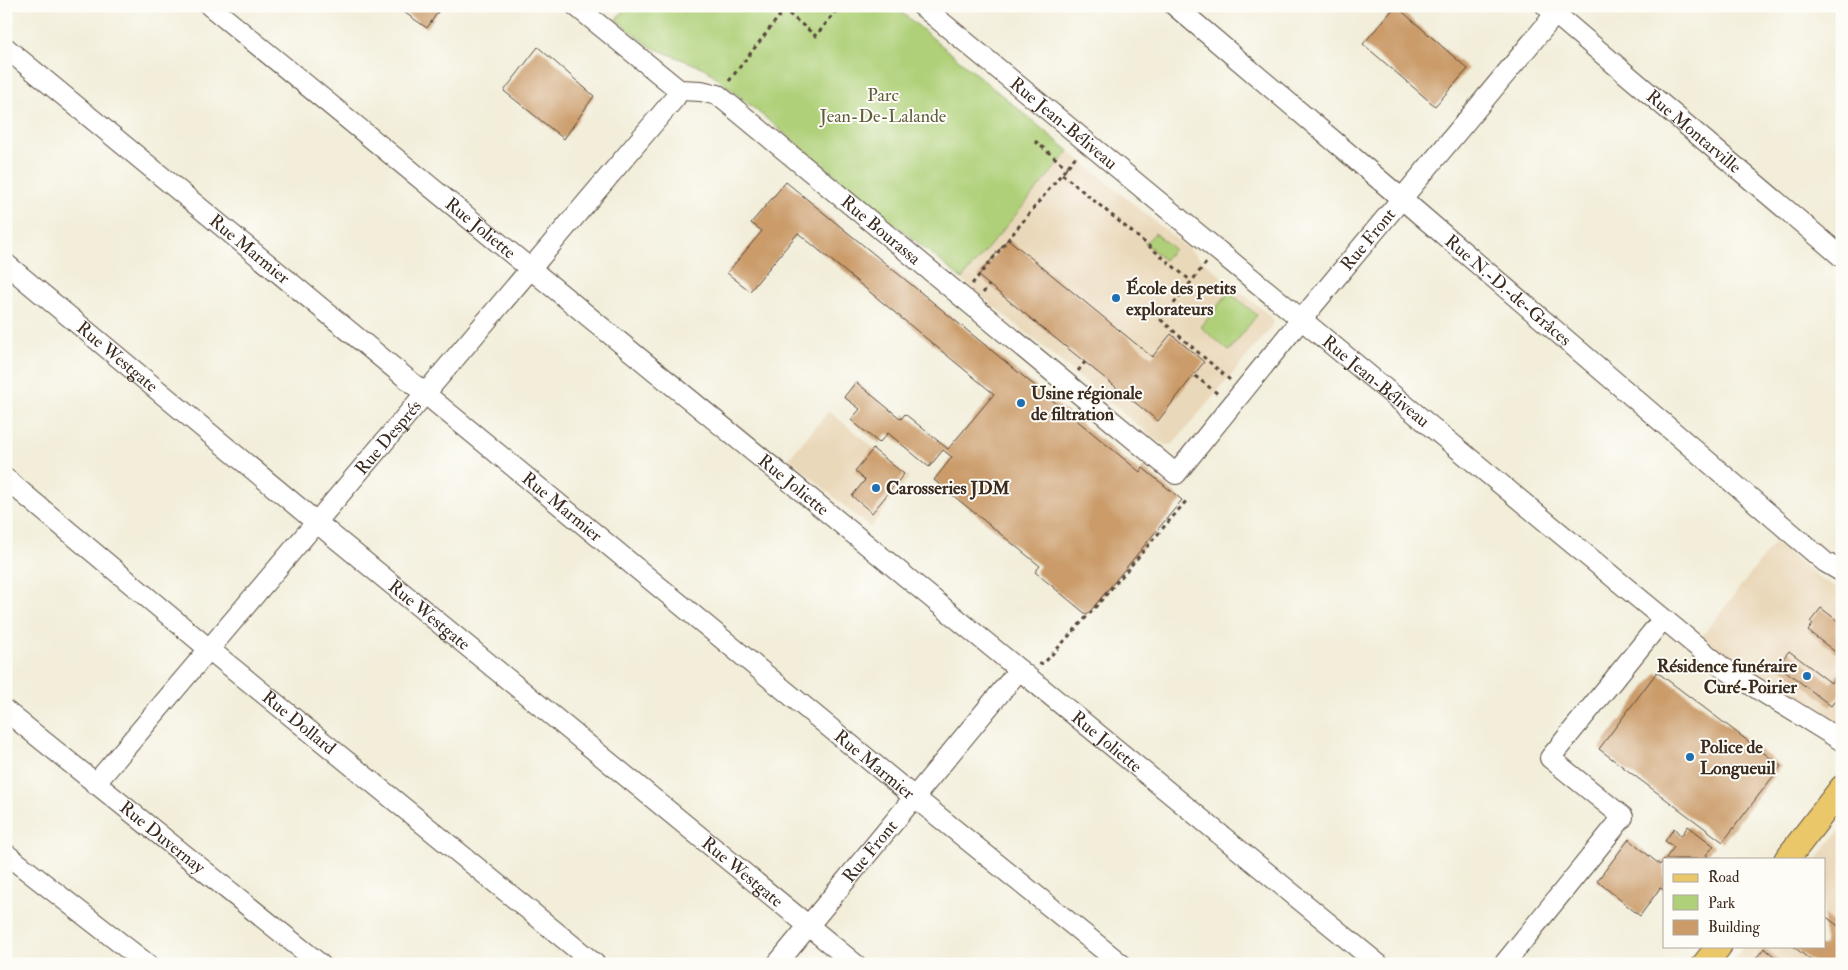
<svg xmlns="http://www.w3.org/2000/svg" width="1848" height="970" viewBox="0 0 1848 970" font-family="'IM FELL Double Pica',serif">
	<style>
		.built { fill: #ead8ba }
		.green { fill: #afd078; stroke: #757d4b }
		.building { fill: #cb9c6a }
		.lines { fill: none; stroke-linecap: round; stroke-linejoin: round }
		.minor-casing { stroke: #56473a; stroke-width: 22 }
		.major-casing { stroke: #56473a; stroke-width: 27 }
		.path { stroke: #56473a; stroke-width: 3; stroke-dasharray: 4 4; stroke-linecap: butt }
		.minor { stroke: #fff; stroke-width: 20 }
		.major { stroke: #eac769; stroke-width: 25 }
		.poi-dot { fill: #1f6fb2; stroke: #fdfcf7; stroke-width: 2 }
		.labels { text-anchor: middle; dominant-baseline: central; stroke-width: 4; stroke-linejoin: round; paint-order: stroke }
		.park-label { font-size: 18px; fill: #5e5c39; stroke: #fdfcf7 }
		.street-label { font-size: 18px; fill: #3b2a1e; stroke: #fdfcf7 }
		.poi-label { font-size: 18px; font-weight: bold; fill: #3b2a1e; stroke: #fdfcf7; text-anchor: start }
	</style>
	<rect width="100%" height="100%" fill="#fdfcf7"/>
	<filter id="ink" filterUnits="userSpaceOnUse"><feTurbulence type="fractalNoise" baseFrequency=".02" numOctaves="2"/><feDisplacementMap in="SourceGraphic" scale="10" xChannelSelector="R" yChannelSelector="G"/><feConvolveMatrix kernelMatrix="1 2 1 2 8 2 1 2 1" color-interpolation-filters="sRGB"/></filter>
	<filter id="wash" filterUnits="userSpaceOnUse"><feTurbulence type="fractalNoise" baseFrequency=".0096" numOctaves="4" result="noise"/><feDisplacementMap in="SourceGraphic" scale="20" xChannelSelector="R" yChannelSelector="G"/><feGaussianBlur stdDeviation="1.12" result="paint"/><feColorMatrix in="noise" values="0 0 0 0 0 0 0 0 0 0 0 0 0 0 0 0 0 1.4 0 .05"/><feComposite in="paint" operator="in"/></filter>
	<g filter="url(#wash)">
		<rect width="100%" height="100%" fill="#f2eeda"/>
		<g class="built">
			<path d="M1069 151 1270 316 1274 322 1267 333 1173 444 1167 445 1158 442 962 280Z"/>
			<path d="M829 411 909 477 870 528 789 458Z"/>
			<path d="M1775 542 1821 579 1842 590V731L1739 665 1702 636Z"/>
			<path d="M1842 828V964H1730L1744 946H1824V859H1816Z"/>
		</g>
		<g class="green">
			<path d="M627 6H894L1069 151 962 279 706 69 651 47 616 20Z"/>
			<path d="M1155 233 1174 249 1164 260 1145 243Z"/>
			<path d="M1229 292 1257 315 1229 351 1201 327Z"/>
		</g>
		<g id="blocks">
			<g class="building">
				<path d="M395 6H442L427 28Z"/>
				<path d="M1396 6 1468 69 1435 106 1363 44Z"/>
				<path d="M538 47 594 96 564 139 504 91Z"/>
				<path d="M786 182 1140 472 1143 468 1182 500 1087 615 1035 572 1040 566 934 480 952 457 943 450 929 467 888 433 879 443 851 420 860 409 844 397 856 382 901 419 905 414 948 449 994 394 798 233 750 291 727 273 762 231 751 223Z"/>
				<path d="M1008 239 1152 357 1171 334 1204 362 1158 421 978 276Z"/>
				<path d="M873 449 904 474 872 513 852 496 865 480 855 471Z"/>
				<path d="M1821 608 1842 624V657L1808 631 1813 624 1810 622Z"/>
				<path d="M1789 651 1831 683 1842 669V691L1831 706 1778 665Z"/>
				<path d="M1657 672 1781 766 1723 842 1599 749Z"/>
				<path d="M1688 826 1714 846 1706 855 1710 859H1665L1674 847 1665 841 1674 828 1681 836Z"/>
				<path d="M1629 839 1660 865 1664 859V890L1660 888 1640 916 1597 881Z"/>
				<path d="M1824 915 1842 929V964H1815L1793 946H1824Z"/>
				<path d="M1764 948 1784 964H1752Z"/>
			</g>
		</g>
	</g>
	<g filter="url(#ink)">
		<use href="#blocks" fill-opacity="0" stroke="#56473a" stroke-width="1"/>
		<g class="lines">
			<defs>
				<g id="minor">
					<path id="s1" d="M210 6 1378 964"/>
					<path id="s2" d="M576 6 679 90 701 91 718 95 1176 474 1290 333 1562 6"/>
					<path id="s3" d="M922 6 1722 667 1842 741"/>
					<path id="s4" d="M1175 6 1402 199 1825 562 1842 572"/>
					<path id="s5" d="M1546 6 1842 257"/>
					<path id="s6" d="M6 48 903 788 1121 964"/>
					<path id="s7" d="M6 264 316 522 855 964"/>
					<path id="s8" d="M6 479 209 649 595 964"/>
					<path id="s9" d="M6 711 320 964"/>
					<path id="s10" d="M95 784 675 98 679 90"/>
					<path d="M6 854 147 964"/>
					<path id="s11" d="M777 964 1019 670"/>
					<path d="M1504 964 1623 817 1550 758 1663 619"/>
				</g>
				<g id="major">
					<path d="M1787 859 1842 788"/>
					<path d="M1705 964 1719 946"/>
				</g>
			</defs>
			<use href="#minor" class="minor-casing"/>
			<use href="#major" class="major-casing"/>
			<g class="path">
				<path d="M729 81 784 10 816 36 839 7"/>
				<path d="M1035 141 1067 168"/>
				<path d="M1062 174 1191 281"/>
				<path d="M1206 263 1161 320 1230 380"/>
				<path d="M972 284 1077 155"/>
				<path d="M983 293 989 285"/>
				<path d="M1078 371 1085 362"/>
				<path d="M1195 376 1218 394"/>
				<path d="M1039 664 1044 663 1092 611 1187 500"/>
			</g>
			<use href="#minor" class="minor"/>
			<use href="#major" class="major"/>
		</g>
	</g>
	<g class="poi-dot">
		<circle cx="1116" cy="298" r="5"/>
		<circle cx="1021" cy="403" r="5"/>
		<circle cx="876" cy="488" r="5"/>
		<circle cx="1807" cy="676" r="5"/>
		<circle cx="1690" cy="757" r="5"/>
	</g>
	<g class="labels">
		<g class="park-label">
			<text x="883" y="95">Parc<tspan x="883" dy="21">Jean-De-Lalande</tspan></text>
		</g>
		<g class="street-label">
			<text stroke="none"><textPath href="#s3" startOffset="184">Rue Jean-Béliveau</textPath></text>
			<text stroke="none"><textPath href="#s5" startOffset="194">Rue Montarville</textPath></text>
			<text stroke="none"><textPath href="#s1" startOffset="350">Rue Joliette</textPath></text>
			<text stroke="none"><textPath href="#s2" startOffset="384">Rue Bourassa</textPath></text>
			<text stroke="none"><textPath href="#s2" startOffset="1070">Rue Front</textPath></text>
			<text stroke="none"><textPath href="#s6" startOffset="316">Rue Marmier</textPath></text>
			<text stroke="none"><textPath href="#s4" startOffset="438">Rue N.-D.-de-Grâces</textPath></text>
			<text stroke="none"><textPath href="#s7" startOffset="145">Rue Westgate</textPath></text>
			<text stroke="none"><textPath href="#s3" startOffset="589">Rue Jean-Béliveau</textPath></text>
			<text stroke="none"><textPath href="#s10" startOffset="454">Rue Després</textPath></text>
			<text stroke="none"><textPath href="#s1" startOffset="755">Rue Joliette</textPath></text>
			<text stroke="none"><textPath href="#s6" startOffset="721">Rue Marmier</textPath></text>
			<text stroke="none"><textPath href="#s7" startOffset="550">Rue Westgate</textPath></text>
			<text stroke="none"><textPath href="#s8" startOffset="381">Rue Dollard</textPath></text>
			<text stroke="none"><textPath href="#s1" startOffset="1160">Rue Joliette</textPath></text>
			<text stroke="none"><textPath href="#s6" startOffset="1126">Rue Marmier</textPath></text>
			<text stroke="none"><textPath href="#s9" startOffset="201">Rue Duvernay</textPath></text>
			<text stroke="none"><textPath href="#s11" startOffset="146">Rue Front</textPath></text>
			<text stroke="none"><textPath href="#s7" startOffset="955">Rue Westgate</textPath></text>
		</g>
		<g class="poi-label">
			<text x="1126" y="288">École des petits<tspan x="1126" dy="21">explorateurs</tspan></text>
			<text x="1031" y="393">Usine régionale<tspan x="1031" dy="21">de filtration</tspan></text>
			<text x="886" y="488">Carosseries JDM</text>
			<text x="1797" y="666" text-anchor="end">Résidence funéraire<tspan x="1797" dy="21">Curé-Poirier</tspan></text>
			<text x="1700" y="747">Police de<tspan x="1700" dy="21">Longueuil</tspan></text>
		</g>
	</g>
	<rect width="1848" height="970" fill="none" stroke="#fdfcf7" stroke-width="25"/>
	<rect x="1663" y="858" width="162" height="90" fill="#fdfcf7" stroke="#afa8a0"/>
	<rect x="1673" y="874" width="25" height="8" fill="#eac769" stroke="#afa8a0"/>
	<text x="1708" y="882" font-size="15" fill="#3b2a1e">Road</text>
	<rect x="1673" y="895" width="25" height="15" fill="#afd078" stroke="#afa8a0"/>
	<text x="1708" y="908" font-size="15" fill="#3b2a1e">Park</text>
	<rect x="1673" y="920" width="25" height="15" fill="#cb9c6a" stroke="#afa8a0"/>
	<text x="1708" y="932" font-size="15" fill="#3b2a1e">Building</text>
</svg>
